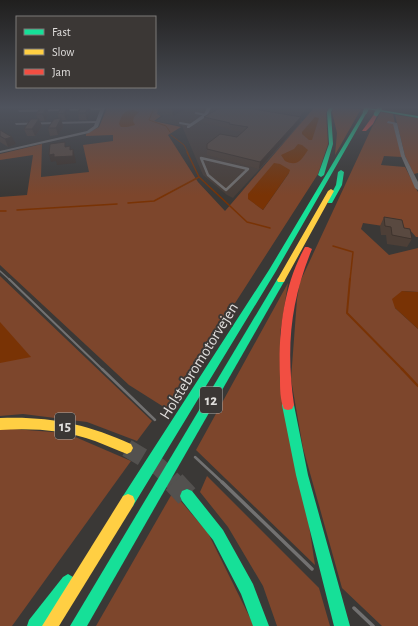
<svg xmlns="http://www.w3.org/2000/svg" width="418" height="626" viewBox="0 0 418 626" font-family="'Alegreya Sans',sans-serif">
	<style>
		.built { fill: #483e39 }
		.green { fill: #7d462c; fill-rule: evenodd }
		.water { fill: #793305 }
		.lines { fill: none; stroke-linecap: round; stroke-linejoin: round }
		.stream-far3 { stroke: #793305; stroke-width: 1 }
		.stream-far2 { stroke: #793305; stroke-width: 1.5 }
		.stream-far1 { stroke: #793305; stroke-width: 2 }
		.stream { stroke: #793305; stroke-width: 2.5 }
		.highway-tunnel-far1 { stroke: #53514f; stroke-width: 18; stroke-dasharray: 18 9; stroke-linecap: butt }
		.highway-tunnel { stroke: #53514f; stroke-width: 23; stroke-dasharray: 23 12; stroke-linecap: butt }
		.lane-far1 { stroke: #716f6f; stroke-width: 2 }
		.lane { stroke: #716f6f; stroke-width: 2.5 }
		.street { fill: #716f6f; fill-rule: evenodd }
		.fast { fill: #16e098; fill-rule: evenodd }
		.slow { fill: #ffcf43; fill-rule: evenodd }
		.jam { fill: #f24e42; fill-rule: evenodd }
		.rail-far3 { stroke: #727171; stroke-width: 1.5 }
		.rail-far2 { stroke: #727171; stroke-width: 2 }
		.rail-far1 { stroke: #727171; stroke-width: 2.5 }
		.rail { stroke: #727171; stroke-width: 3.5 }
		.fast-bridge { stroke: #16e098; stroke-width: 4.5 }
		.wall { fill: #4d3f37 }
		.shaded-wall { fill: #3e332d }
		.building { fill: #594940; stroke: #3e332d }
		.labels { text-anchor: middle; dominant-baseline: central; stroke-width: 4; stroke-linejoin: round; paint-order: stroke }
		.shield { fill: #3b3735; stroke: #aeacaa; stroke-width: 1 }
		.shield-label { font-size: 15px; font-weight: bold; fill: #e0dedc }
		.street-label { font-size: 16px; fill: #e0dedc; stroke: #3b3735 }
	</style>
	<rect width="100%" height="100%" fill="#3a3836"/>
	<path class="built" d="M160 108H308L297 119 304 121 233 198 227 195 203 175 182 126 156 121 163 116 155 114Z"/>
	<g class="green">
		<path d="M107 108H160L158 109 157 114 161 116 154 121 181 127 168 135 198 182 225 211 314 108H328L326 113 328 144 318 174 167 409 129 385 0 265V197L27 195 33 155 0 160V154L42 144 41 177 89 172 83 145 113 141V135L86 136V134L99 127ZM289 173 263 210 249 199Z"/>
		<path d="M334 108 361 109 335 155 337 133 332 112Z"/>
		<path d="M381 112 393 114 402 157 384 156 381 165 405 167 418 192V237H416L410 230 363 223 361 229 389 255 418 248V292L402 291 395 308 418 329V626H382L342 588 303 448 291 379 297 299 300 282 372 127Z"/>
		<path d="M395 115 418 118V173L414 174 405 156Z"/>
		<path d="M0 276 152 421 137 441 87 422 23 414 0 416Z"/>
		<path d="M288 283 280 334 315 565 196 450Z"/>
		<path d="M0 428 66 433 131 461 12 626H0Z"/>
		<path d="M207 476 319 588 330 626H277L263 586 228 527 200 492Z"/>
		<path d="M173 492 208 533 254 626H96Z"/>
	</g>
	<g class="water">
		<path d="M133 110 139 112 134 117 133 121 135 125 127 127H121L119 124C121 116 124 110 133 110Z"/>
		<path d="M315 117 319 118 312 140H309L302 134V132Z"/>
		<path d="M298 144 302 145 308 150C301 160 298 167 285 161L281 155 294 149Z"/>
		<path d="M274 163 280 164 290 170 289 173 263 210 248 199V194Z"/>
		<path d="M402 291 418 292V329L395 308 392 299Z"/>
		<path d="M0 322 31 357 0 363Z"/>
	</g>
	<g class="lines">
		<g class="stream-far3">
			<path d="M154 108 149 120 166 126 170 132"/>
			<path d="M171 135 184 145 188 153"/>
		</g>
		<g class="stream-far2">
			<path d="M187 152 199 177 247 222 270 228"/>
			<path d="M128 203 154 201 199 177"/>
			<path d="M17 210 117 204"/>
			<path d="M0 211H6"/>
			<path d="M333 246 353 252 350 280"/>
		</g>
		<path class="stream-far1" d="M350 279 347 313 403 370"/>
		<path class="stream" d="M402 369 418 386"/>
		<path class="highway-tunnel-far1" d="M127 448 159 467 175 483"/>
		<path class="highway-tunnel" d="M174 482 187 496"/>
		<g class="lane-far1">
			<path d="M196 113 206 115"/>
			<path d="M180 123 191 125"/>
		</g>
		<path class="lane" d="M201 158 248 169 226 190 208 175Z"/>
		<g class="street">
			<path d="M105 108 98 127 89 133 0 153V151L87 131 94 126 95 123 16 125 15 123 96 121 100 110 19 112 18 110Z"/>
			<path d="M207 108H211L207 116 189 128H187V126L204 114Z"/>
			<path d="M388 121 397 123 405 156 418 182V190L415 188 401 156 393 124 387 123Z"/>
		</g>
		<g class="fast">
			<path d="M329 108H333L331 112 333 144 324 175 321 177 318 175 329 144 327 112Z"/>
			<path d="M361 108H369L418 116V118Z"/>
			<path d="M364 111 367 112 276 271 133 506 128 508 123 506 121 501 123 496 269 270Z"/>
			<path d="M341 170 344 172 342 185 332 203H328L327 202 336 185 338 172Z"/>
			<path d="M281 277 285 280 87 626H70L278 278Z"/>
			<path d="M288 400 292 401 294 405 308 475 350 626H334L296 475 282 405 284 401Z"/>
			<path d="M187 489 192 491 223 530 253 584 269 626H253L241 594 213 540 182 501 180 496 182 491Z"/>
			<path d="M68 574 73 577 76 582 73 587 45 626H27L29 620 63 577Z"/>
		</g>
		<g class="slow">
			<path d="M331 189 334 191 285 280 284 282H278L277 280 328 191Z"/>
			<path d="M0 418C49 416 87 424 131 444L133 448 131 452 127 454C116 450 106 445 95 441 64 430 33 428 0 430Z"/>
			<path d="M128 494 133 496 135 501 133 506 59 626H42L123 496Z"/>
		</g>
		<g class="jam">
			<path d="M375 113 378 114 373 124 366 131H362Z"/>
			<path d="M305 247H308L312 249C290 302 286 349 294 405L292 409 288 410 284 409C280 400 280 388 280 378 278 335 283 286 305 247Z"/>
		</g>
		<path class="rail-far3" d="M0 271 10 280"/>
		<path class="rail-far2" d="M9 279 103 370"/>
		<g class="rail-far1">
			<path d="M102 369 155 420"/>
			<path d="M195 457 223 483"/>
		</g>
		<g class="rail">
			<path d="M222 482 312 569"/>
			<path d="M354 608 373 626"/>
		</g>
		<g class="fast-bridge">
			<path d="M365 112 367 108"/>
			<path d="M376 114 380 108"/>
		</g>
	</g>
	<g class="wall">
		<path d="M27 108H54H47L49 114 45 121H40L42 126 35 136H27L24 129 37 119 36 114 40 108Z"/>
		<path d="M80 108H90L91 112 87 120H79L78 113Z"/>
		<path d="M158 108H188L173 116 159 113Z"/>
		<path d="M70 112 66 120H61L63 126 58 135 50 136 48 128 59 119 57 114Z"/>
		<path d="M204 117H301L300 123 259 169 207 155V144L237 137 242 132 229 130V129L204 123Z"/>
		<path d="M0 130 16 144 8 147 0 142Z"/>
		<path d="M384 217 404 228 412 239 407 247 387 244 386 235H381L380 226Z"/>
	</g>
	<g class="shaded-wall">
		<path d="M47 108 49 114 45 121 42 114Z"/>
		<path d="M67 108H69L70 112 66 120 64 113Z"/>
		<path d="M88 108H90L91 112 87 120 85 113Z"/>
		<path d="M175 108H188L173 116 172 109Z"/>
		<path d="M301 117 300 123 259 169 260 162Z"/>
		<path d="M61 118 63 126 58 135 56 128Z"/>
		<path d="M39 119 42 126 35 136 32 129Z"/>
		<path d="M12 137 16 144 8 147 5 139Z"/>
		<path d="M70 146 72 154 73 149 75 157 76 163 57 165 56 161 51 162 49 155 70 150Z"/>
	</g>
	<g class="building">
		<path d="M41 108H47L42 114H36Z"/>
		<path d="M61 108H67L64 113 57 114Z"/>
		<path d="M80 108H88L85 113H78Z"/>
		<path d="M163 108H175L172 109Z"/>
		<path d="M219 108H248L301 117 260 162 207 149V144L220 134 237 137 248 127 229 124 230 123 204 117Z"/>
		<path d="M61 118 56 128H48L54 119Z"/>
		<path d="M31 119H39L32 129H24Z"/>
		<path d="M0 130 12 137 5 139 0 136Z"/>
		<path d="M65 142V147L70 146V150L73 149V156L54 157V154L49 155 50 144Z"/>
		<path d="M384 217 402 220 404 228 410 229 412 239 392 235 391 227 385 226Z"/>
	</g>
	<linearGradient id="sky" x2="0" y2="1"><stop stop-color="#201f1e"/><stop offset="0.55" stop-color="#4f535d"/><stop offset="1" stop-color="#4f535d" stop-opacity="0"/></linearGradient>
	<rect width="418" height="195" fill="url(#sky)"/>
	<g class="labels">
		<g class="shield">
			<rect x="200" y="387" width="22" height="26" rx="3"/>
			<rect x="55" y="413" width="20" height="26" rx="3"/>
		</g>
		<g class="shield-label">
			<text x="211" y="400">12</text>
			<text x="65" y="426">15</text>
		</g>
		<g class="street-label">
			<text transform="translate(199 361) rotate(-58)">Holstebromotorvejen</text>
		</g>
	</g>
	<rect x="16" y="16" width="140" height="72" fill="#3b3735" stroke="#7d7a78"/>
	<rect x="24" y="29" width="20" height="6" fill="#16e098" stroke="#7d7a78"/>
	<text x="52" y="36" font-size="12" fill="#e0dedc">Fast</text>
	<rect x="24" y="49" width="20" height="6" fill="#ffcf43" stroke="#7d7a78"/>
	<text x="52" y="56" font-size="12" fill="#e0dedc">Slow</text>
	<rect x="24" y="69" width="20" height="6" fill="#f24e42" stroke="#7d7a78"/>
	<text x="52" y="76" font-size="12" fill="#e0dedc">Jam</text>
</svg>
